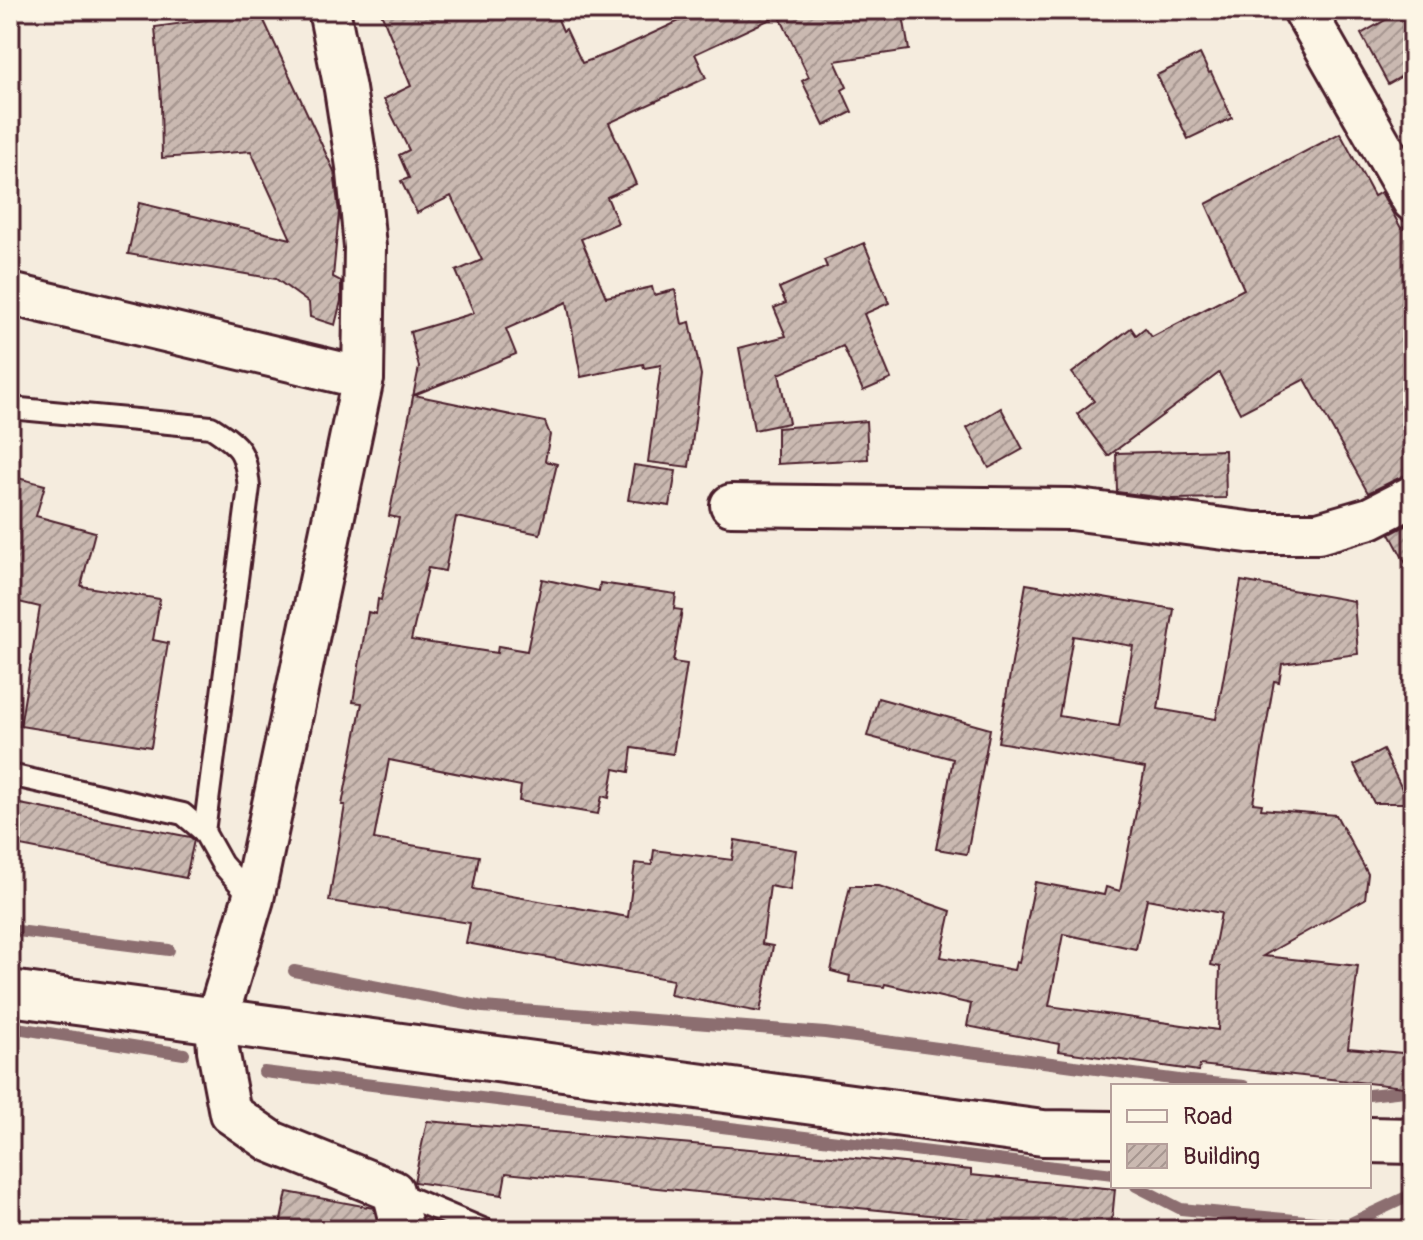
<svg xmlns="http://www.w3.org/2000/svg" width="1423" height="1240" viewBox="0 0 1423 1240" font-family="Pangolin,sans-serif">
	<style>
		.lines { fill: none; stroke-linecap: round; stroke-linejoin: round }
		.stream { stroke: #8c6e70; stroke-width: 12 }
		.building { fill: url(#building-hatch); stroke: #4a1f2b; stroke-width: 2; fill-rule: evenodd }
		.lane-casing { stroke: #4a1f2b; stroke-width: 26 }
		.street-casing { stroke: #4a1f2b; stroke-width: 46 }
		.secondary-casing { stroke: #4a1f2b; stroke-width: 50 }
		.lane { stroke: #fcf5e5; stroke-width: 20 }
		.street { stroke: #fcf5e5; stroke-width: 40 }
		.secondary { stroke: #fcf5e5; stroke-width: 44 }
	</style>
	<defs>
		<pattern id="building-hatch" width="6" height="6" patternUnits="userSpaceOnUse" patternTransform="scale(2)"><rect width="6" height="6" fill="#cab9b1"/><path d="M-1 1l2-2M0 6l6-6M5 7l2-2" fill="none" stroke="#a69690"/></pattern>
	</defs>
	<rect width="100%" height="100%" fill="#f5ecde"/>
	<filter id="ink" filterUnits="userSpaceOnUse"><feTurbulence type="fractalNoise" baseFrequency=".0125" numOctaves="2"/><feDisplacementMap in="SourceGraphic" scale="16" xChannelSelector="R" yChannelSelector="G"/><feConvolveMatrix kernelMatrix="1 2 1 2 8 2 1 2 1" color-interpolation-filters="sRGB"/></filter>
	<g filter="url(#ink)">
		<g class="lines">
			<g class="stream">
				<path d="M10 930 169 950"/>
				<path d="M294 971 483 1007 825 1033 1179 1080 1244 1086"/>
				<path d="M10 1027 184 1054"/>
				<path d="M264 1072 1113 1174"/>
				<path d="M1369 1095 1413 1090"/>
				<path d="M1136 1186 1181 1209 1347 1225 1413 1194"/>
			</g>
		</g>
		<g class="building">
			<path d="M380 10H554L563 31 566 29 582 63 610 53 703 10H902L909 50 835 61 847 87 842 90 852 112 824 126 802 81 809 77 779 15 695 54 706 78 609 123 636 184 607 197 618 223 581 239 606 297 652 287 654 295 675 290 682 324 690 322 701 375 689 467 648 462 661 365 644 368 643 364 581 377 567 302 506 329 516 354 414 395 545 422 550 435 545 461 557 464 540 534 456 517 445 571 428 568 411 640 497 653 498 646 527 651 542 579 599 591 600 583 676 594 674 609 682 610 673 662 687 664 673 754 632 748 629 772 614 769 609 798 602 796 598 814 519 801 521 786 389 760 374 839 479 856 473 889 628 917 635 863 652 865 654 850 732 860 735 840 796 850 790 890 770 886 762 944 773 946 760 1012 670 995 673 980 466 943 470 923 329 901 345 805H342L362 703 353 702 368 612 376 614 378 599 381 600 399 518 389 516 419 367 410 332 474 313 456 271 482 260 451 196 417 213 401 181 409 178 399 155 409 150 384 99 411 86Z"/>
			<path d="M1403 10H1413V70L1388 84 1361 34Z"/>
			<path d="M260 12 334 171 339 213 333 277 341 281V301L335 325 310 317 309 303 276 279 128 254 139 203 291 239 251 151 162 158 161 100 155 27Z"/>
			<path d="M1200 54 1209 73 1211 72 1232 118 1188 139 1157 75Z"/>
			<path d="M1340 133 1374 196 1381 192 1401 228 1413 224V473L1403 476 1368 493 1305 379 1240 413 1219 373 1108 456 1077 414 1094 401 1072 373 1131 328 1136 335 1145 328 1152 337 1244 289 1206 204Z"/>
			<path d="M864 243 889 303 864 314 891 379 863 391 843 346 779 374 789 423 754 430 739 348 786 336 774 308 786 303 779 288 827 267 824 260Z"/>
			<path d="M1001 408 1023 449 989 468 967 428Z"/>
			<path d="M866 421 868 459 777 464V428Z"/>
			<path d="M1225 450 1226 498 1172 499 1117 492 1116 453Z"/>
			<path d="M634 465 676 471 670 506 628 500Z"/>
			<path d="M10 476 45 485 36 516 95 532 81 586 160 599 153 640 168 643 151 747 20 726 40 607 10 600Z"/>
			<path d="M1413 522V577L1390 534Z"/>
			<path d="M1241 581 1354 601 1358 654 1282 664 1279 682 1274 681 1253 803 1262 804 1261 809 1336 815 1368 874 1365 899 1263 956 1358 966 1348 1048 1413 1054V1088L1200 1065 1199 1071 1058 1051 1059 1044 967 1026 971 1004 885 984 884 987 849 982 850 976 831 971 850 886H879L951 911 941 957 1014 970 1016 962 1019 963 1035 882 1104 895 1106 887 1120 891 1145 768 998 742 1026 584 1174 609 1158 709 1216 719ZM1073 636 1133 646 1119 726 1059 716ZM1147 899 1221 913 1211 965 1220 967 1218 1030 1049 1006 1063 934 1136 949Z"/>
			<path d="M878 698 990 729 967 854 936 849 953 759 867 736Z"/>
			<path d="M1383 750 1409 803H1374L1354 765Z"/>
			<path d="M10 802 190 837 194 840 186 878 10 844Z"/>
			<path d="M427 1121 855 1158 971 1170V1175L1115 1189 1111 1230H1036L969 1223V1219L506 1173 502 1195 414 1182Z"/>
			<path d="M287 1192 374 1208 379 1230H279Z"/>
		</g>
		<g class="lines">
			<defs>
				<g id="lane">
					<path d="M10 408 211 427C242 447 245 451 249 487L204 832"/>
					<path d="M10 775 183 814 204 832 222 864 253 899"/>
					<path d="M393 1191 485 1230"/>
				</g>
				<g id="street">
					<path d="M329 10 345 89 358 173 365 247 363 378 253 899 216 1022 218 1050 230 1113 272 1142 393 1191 403 1230"/>
					<path d="M1304 10 1413 201"/>
					<path d="M10 294 363 378"/>
					<path d="M731 505 1071 509 1255 533H1318L1370 518 1413 496"/>
				</g>
				<g id="secondary">
					<path d="M10 993 1043 1133 1113 1134"/>
					<path d="M1369 1140 1413 1141"/>
				</g>
			</defs>
			<use href="#lane" class="lane-casing"/>
			<use href="#street" class="street-casing"/>
			<use href="#secondary" class="secondary-casing"/>
			<use href="#lane" class="lane"/>
			<use href="#street" class="street"/>
			<use href="#secondary" class="secondary"/>
		</g>
	</g>
	<rect width="1423" height="1240" fill="none" stroke="#fcf5e5" stroke-width="40"/>
	<rect x="20" y="20" width="1383" height="1200" fill="none" stroke="#4a1f2b" stroke-width="3" filter="url(#ink)"/>
	<rect x="1111" y="1084" width="260" height="104" fill="#fcf5e5" stroke="#b59f9b" stroke-width="2"/>
	<rect x="1127" y="1110" width="40" height="12" fill="#fcf5e5" stroke="#b59f9b" stroke-width="2"/>
	<text x="1183" y="1124" font-size="24" fill="#4a1f2b">Road</text>
	<rect x="1127" y="1144" width="40" height="24" fill="url(#building-hatch)" stroke="#b59f9b" stroke-width="2"/>
	<text x="1183" y="1164" font-size="24" fill="#4a1f2b">Building</text>
</svg>
